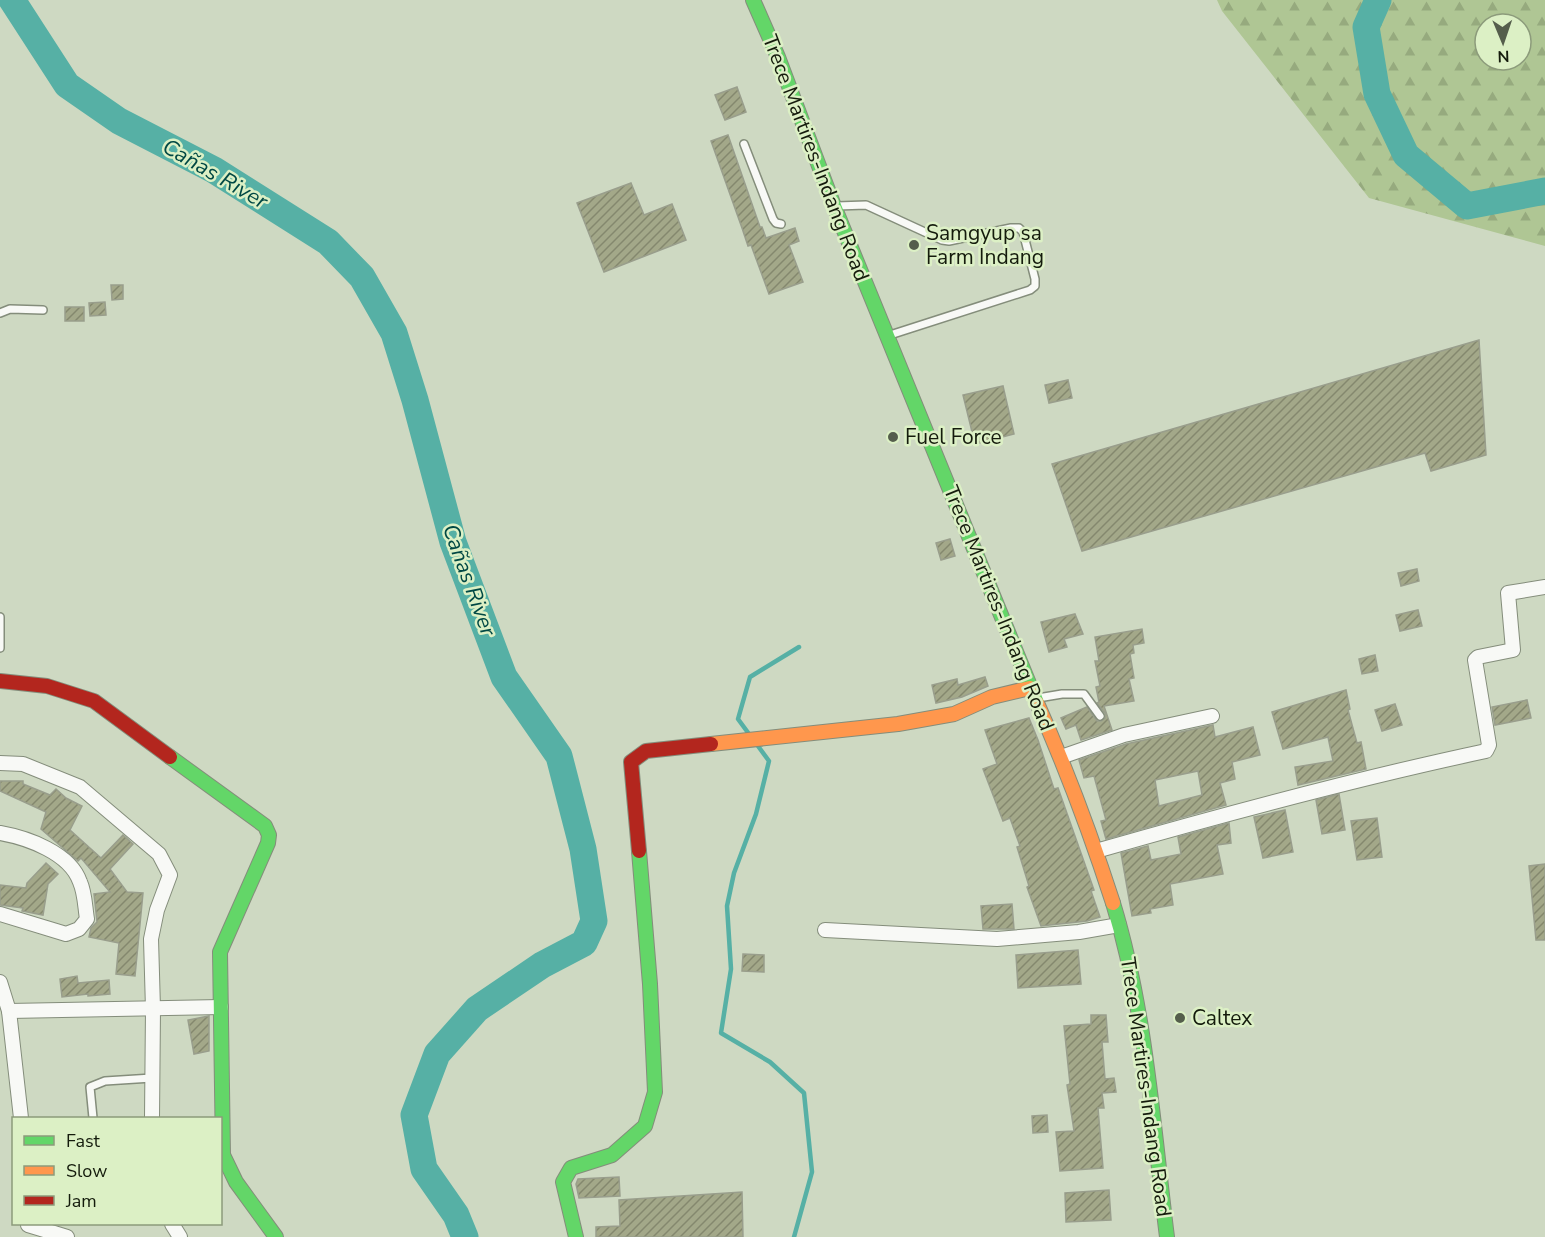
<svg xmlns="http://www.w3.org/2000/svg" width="1545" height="1237" viewBox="0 0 1545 1237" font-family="'Nunito Sans',sans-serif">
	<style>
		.forest { fill: url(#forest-firs); fill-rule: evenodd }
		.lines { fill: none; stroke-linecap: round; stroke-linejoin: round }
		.stream { stroke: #56b0a5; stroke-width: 4.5 }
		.river { stroke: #56b0a5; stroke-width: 27 }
		.building { fill: url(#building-hatch); stroke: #999e8c; stroke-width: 1.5; fill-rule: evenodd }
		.lane-casing { stroke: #848d7b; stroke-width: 10 }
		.street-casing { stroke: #848d7b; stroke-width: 16 }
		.fast-casing { stroke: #848d7b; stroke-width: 16 }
		.slow-casing { stroke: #848d7b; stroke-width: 16 }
		.jam-casing { stroke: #848d7b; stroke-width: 16 }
		.lane { stroke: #f8f9f6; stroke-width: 7 }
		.street { stroke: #f8f9f6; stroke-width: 14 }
		.fast { stroke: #63d668; stroke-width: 14 }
		.slow { stroke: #ff974d; stroke-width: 14 }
		.jam { stroke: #b3261e; stroke-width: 14 }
		.poi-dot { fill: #555e4c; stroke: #dcf0c5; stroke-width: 2 }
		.labels { text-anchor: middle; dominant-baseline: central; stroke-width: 5; stroke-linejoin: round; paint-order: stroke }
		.street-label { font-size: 21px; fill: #141b0c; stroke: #dcf0c5 }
		.poi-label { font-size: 21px; fill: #141b0c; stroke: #dcf0c5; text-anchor: start }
		.water-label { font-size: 22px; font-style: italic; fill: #004844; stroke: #dcf0c5 }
	</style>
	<defs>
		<pattern id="forest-firs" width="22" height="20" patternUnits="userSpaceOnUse" patternTransform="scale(1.5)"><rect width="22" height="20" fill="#afc694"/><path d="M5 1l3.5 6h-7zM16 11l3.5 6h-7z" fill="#96aa7e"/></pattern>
		<pattern id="building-hatch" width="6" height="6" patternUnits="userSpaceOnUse" patternTransform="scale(1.5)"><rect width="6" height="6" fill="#a3a889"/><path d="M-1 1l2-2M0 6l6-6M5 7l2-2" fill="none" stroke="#84886e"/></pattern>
	</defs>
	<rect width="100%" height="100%" fill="#ced9c2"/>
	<path class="forest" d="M1217 0H1545V246L1369 198 1222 11ZM1485 24H1521V60H1485Z"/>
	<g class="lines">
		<g class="stream">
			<path d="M749 734 738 719 750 677 799 647"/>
			<path d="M758 746 769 761 756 814 734 873 727 906 731 969 721 1033 770 1062 804 1093 812 1172 794 1237"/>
		</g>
		<g class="river">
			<path d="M12 0 67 85 119 121 214 170 328 242 362 277 394 333 415 400 453 542 504 677 559 756 583 849 594 921 584 943 542 965 477 1009 437 1054 414 1115 424 1169 456 1215 465 1237"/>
			<path d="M1378 0 1366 27 1377 94 1406 155 1467 206 1545 191"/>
		</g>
	</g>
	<g class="building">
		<path d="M737 87 746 112 725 120 715 95Z"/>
		<path d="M728 135 760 227H762L766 238 795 228 799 241 789 245 803 282 769 294 751 245 748 246 742 228 711 141Z"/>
		<path d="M631 183 644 215 672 204 686 240 604 272 577 203Z"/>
		<path d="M111 285H123V299L112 300Z"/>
		<path d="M105 302 106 315 90 316 89 303Z"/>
		<rect x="65" y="307" width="19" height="14"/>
		<path d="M1479 340 1486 455 1431 471 1425 453 1082 551 1052 464Z"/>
		<path d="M1068 380 1072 398 1049 403 1045 385Z"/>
		<path d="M1003 386 1014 434 975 444 963 395Z"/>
		<path d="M950 539 955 556 941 560 936 543Z"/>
		<path d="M1417 569 1419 581 1401 586 1398 573Z"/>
		<path d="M1418 610 1422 626 1400 631 1396 615Z"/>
		<path d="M1075 614 1083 634 1064 639 1067 647 1049 652 1041 622Z"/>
		<path d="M1142 629 1144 643 1133 645 1134 653 1130 654 1134 678 1129 679 1134 701 1104 706 1112 730 1081 740 1076 725 1066 729 1061 718 1087 707 1097 721H1101L1105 718V713L1097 703 1099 702 1096 687 1100 686 1095 661H1099L1095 637Z"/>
		<path d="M1375 655 1378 671 1362 674 1359 659Z"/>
		<path d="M985 677 988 686 962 697 936 703 932 685 957 679 958 685Z"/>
		<path d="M1346 690 1350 709 1348 710 1357 743 1361 742 1366 769 1298 785 1295 767 1333 761 1328 737 1283 749 1272 712Z"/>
		<path d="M1527 700 1531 718 1495 725 1492 707Z"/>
		<path d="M1395 704 1402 725 1382 731 1375 710Z"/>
		<path d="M1029 718 1038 740 1054 789 1058 788 1094 890 1091 891 1100 917 1087 921 1041 926 1027 887 1029 886 1017 847 1020 846 1010 818 1003 821 983 769 997 764 985 730Z"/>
		<path d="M1213 725 1215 737 1253 727 1260 755 1232 762 1235 779 1220 783 1226 805 1106 839 1101 821 1106 820 1094 776 1084 778 1079 760 1126 744ZM1198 771 1202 795 1159 806 1155 780Z"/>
		<path d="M0 781H23V784L50 795 56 789 66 798 82 806 70 830 101 858 123 835 133 844 110 869 127 892 143 893 135 976 116 974 119 943 89 937 91 928 97 922 94 894 110 892 81 858 78 861 41 829 46 812 0 791Z"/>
		<path d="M1339 794 1345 830 1322 834 1316 800Z"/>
		<path d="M1285 810 1293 852 1263 858 1254 817Z"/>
		<path d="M1377 818 1382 857 1357 860 1351 821Z"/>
		<path d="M1229 823 1231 843 1217 845 1223 874 1170 884 1173 905 1150 909 1151 913 1132 916 1121 853 1148 846 1151 860 1181 854 1178 837Z"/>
		<path d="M46 863 58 874 48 884 43 915 22 911 23 908 0 905V885L26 888 27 883Z"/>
		<path d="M1545 864V940H1536L1529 866Z"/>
		<path d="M1012 904 1014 929H983L981 906Z"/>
		<path d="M1078 950 1081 984 1018 988 1016 955Z"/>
		<path d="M743 954 764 955V972L742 971Z"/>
		<path d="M77 976 78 983 109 980 110 994 88 996V994L62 997 60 979Z"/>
		<path d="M1091 1015H1106L1108 1042H1102L1105 1079 1114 1078 1116 1092 1102 1093 1104 1108H1098L1103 1168 1060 1171 1056 1132 1074 1131 1067 1085 1070 1084 1064 1026 1091 1024Z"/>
		<path d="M209 1016V1051L194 1054 188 1020Z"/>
		<path d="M1047 1115 1048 1132 1033 1133 1032 1116Z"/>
		<path d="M619 1177 620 1196 579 1198 576 1184 578 1179Z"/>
		<path d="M1109 1190 1111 1220 1066 1222 1065 1193Z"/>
		<path d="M742 1192 743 1237H596V1227L620 1226 619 1200Z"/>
	</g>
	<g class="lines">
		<defs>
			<g id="lane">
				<path d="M744 144 773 219 776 223 781 224"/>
				<path d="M837 206 866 205 942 240 949 241 1011 228H1019L1023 232 1035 279V286L1030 290 890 335"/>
				<path d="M0 313 10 309 43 310"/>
				<path d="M0 617V648"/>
				<path d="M1038 698 1062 694H1084L1100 716"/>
				<path d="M93 1118 90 1087 105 1081 152 1078"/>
			</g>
			<g id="street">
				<path d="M1061 757 1124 735 1212 716"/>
				<path d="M0 763 23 764 80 787 159 854 170 875 157 910 151 939 153 1009 152 1118"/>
				<path d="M0 833C28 838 70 853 80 882 85 893 85 907 87 919L79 929 66 934 0 914"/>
				<path d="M1096 851C1225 814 1354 779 1486 751L1489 745 1475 660 1478 657 1513 650 1508 593 1545 587"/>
				<path d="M825 930 997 939 1079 932 1119 925"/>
				<path d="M0 982 9 1011 21 1118"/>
				<path d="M9 1011 221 1007"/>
				<path d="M172 1224 180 1237"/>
				<path d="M28 1225 67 1237"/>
			</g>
			<g id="fast">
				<path d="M753 0 778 57 834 206 1037 703"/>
				<path d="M170 757 265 826 269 835 268 843 220 952 223 1155 236 1182 276 1237"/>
				<path d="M1113 903C1146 1011 1153 1126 1167 1237"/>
				<path d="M576 1237 563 1182 571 1168 612 1155 645 1126 655 1092 650 984 639 851"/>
			</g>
			<g id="slow">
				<path d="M1037 703C1066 768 1091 835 1113 903"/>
				<path d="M711 744 898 724 954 714 992 697 1030 688"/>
			</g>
			<g id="jam">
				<path d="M0 681 47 686 94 701 170 757"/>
				<path d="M639 851 631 762 646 751 711 744"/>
			</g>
		</defs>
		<use href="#lane" class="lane-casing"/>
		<use href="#street" class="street-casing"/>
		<use href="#fast" class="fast-casing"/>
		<use href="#slow" class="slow-casing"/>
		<use href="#jam" class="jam-casing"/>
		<use href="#lane" class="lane"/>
		<use href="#street" class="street"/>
		<use href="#fast" class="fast"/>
		<use href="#slow" class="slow"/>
		<use href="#jam" class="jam"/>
	</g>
	<g class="poi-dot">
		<circle cx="914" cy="245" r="6"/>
		<circle cx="893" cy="437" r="6"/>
		<circle cx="1180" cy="1018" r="6"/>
	</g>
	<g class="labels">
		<g class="street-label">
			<text transform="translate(816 158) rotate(69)">Trece Martires-Indang Road</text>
			<text transform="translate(999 608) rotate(68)">Trece Martires-Indang Road</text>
			<text transform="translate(1146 1087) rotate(82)">Trece Martires-Indang Road</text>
		</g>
		<g class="poi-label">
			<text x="926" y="233">Samgyup sa<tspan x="926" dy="24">Farm Indang</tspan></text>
			<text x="905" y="437">Fuel Force</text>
			<text x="1192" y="1018">Caltex</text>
		</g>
		<g class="water-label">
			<text transform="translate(215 174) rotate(30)">Cañas River</text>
			<text transform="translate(469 580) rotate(70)">Cañas River</text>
		</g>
	</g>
	<rect x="12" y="1117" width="210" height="108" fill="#dcf0c5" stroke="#8c9b7b" stroke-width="1.5"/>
	<rect x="24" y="1136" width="30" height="9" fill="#63d668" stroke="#8c9b7b" stroke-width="1.5"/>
	<text x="66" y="1147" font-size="18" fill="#141b0c">Fast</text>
	<rect x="24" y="1166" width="30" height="9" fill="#ff974d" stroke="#8c9b7b" stroke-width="1.5"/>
	<text x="66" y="1177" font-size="18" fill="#141b0c">Slow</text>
	<rect x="24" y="1196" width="30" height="9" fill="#b3261e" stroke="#8c9b7b" stroke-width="1.5"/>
	<text x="66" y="1207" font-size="18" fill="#141b0c">Jam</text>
	<g transform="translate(1503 42) rotate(178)"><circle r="28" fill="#dcf0c5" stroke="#8c9b7b" stroke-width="1.5"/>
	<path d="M0-4.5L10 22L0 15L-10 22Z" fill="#555e4c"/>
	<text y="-9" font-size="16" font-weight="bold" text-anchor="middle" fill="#141b0c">N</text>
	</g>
</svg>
